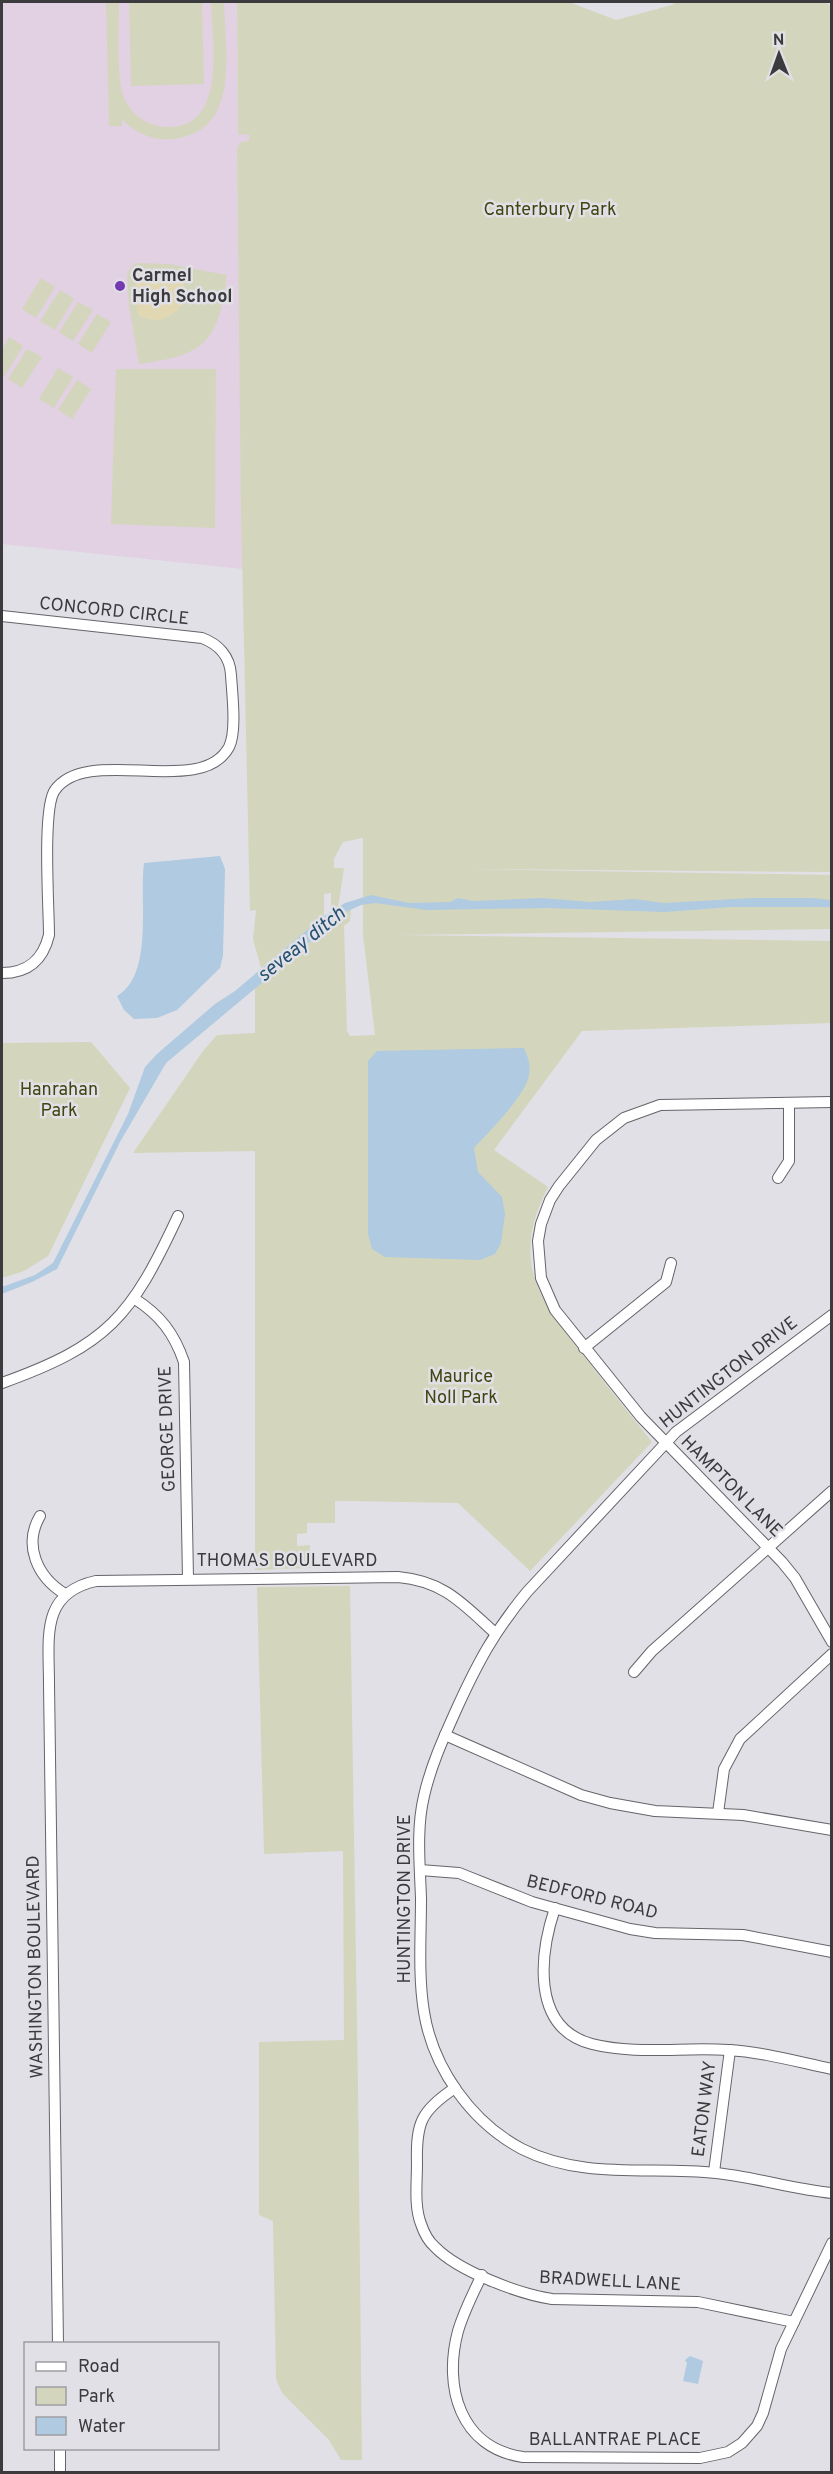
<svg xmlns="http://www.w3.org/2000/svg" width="833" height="2474" viewBox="0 0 833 2474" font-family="Overpass,sans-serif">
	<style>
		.education { fill: #e2d1e2 }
		.green { fill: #d3d6bc }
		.sand { fill: #e1d8b3 }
		.water { fill: #afcae1 }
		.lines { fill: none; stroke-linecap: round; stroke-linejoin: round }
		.minor-casing { stroke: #65646a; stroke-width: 12 }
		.minor { stroke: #fff; stroke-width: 10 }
		.poi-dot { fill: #763ab0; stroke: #e1e0e6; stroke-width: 2 }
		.labels { text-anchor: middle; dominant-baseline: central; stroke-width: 5; stroke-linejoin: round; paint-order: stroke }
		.park-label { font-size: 18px; fill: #42450f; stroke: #e1e0e6 }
		.poi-label { font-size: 18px; font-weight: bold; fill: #3b3b3d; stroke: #e1e0e6; text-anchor: start }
		.street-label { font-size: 18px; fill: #3b3b3d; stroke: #e1e0e6 }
		.water-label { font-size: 20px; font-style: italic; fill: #255172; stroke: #e1e0e6 }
	</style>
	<rect width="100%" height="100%" fill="#e1e0e6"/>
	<path class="education" d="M2 2H237L238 134H249V141L237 149 243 569 2 544Z"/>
	<g class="green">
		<path d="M106 2H119C119 27 116 76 124 98 130 112 143 123 158 126 229 138 212 43 211 2H224C225 50 242 133 172 139 153 141 135 133 122 119V126H109Z"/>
		<path d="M129 2H202L204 84 131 86Z"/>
		<path d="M237 2H569L616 20 672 5 676 2H824L832 6 831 872 470 869 831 875V929L398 935 831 941V1023L582 1031 494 1150 548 1187C509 1263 540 1301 587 1360 608 1387 630 1415 652 1442L530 1571 458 1503 348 1501H335V1523H307V1533L297 1534V1546L310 1545V1568L255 1570V1151L133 1153 203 1051 217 1035 255 1033V987L294 956 341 914 351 909 350 921 344 926 347 1031 350 1036 375 1035 363 935V838L343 842 334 859V868H344L338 908 331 912V893L324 894V916L261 968 253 939 256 910 250 911 241 512 237 149 241 142 249 141V134L238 135Z"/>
		<path d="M135 263 169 264 227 275C218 342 206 355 139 364L129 306 127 273Z"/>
		<path d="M41 278 55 287 36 318 22 309Z"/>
		<path d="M60 290 74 299 55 330 40 321Z"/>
		<path d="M78 302 93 310 73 341 59 332Z"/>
		<path d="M97 314 111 322 92 353 78 344Z"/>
		<path d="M9 337 23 346 4 377 2 375V350Z"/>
		<path d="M27 349 42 357 22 388 8 379Z"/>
		<path d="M58 368 73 377 54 408 39 399Z"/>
		<path d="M116 369H216L215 528 111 524Z"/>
		<path d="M77 380 91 389 72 419 58 410Z"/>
		<path d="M91 1042 130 1088 48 1256 24 1271 2 1278V1043Z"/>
		<path d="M350 1586 358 2086 362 2460H341L329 2440 282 2393 276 2379 273 2221 259 2215V2042L344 2040 343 1851 264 1854 257 1587Z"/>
	</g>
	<path class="sand" d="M142 269 147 272H178L184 283 183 303C171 320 157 324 138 315L135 272Z"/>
	<g class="water">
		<path d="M220 856 225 869 223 955 220 968 177 1010 157 1018 134 1019 124 1010 117 996C154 975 139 900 144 863Z"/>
		<path d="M371 895 409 903 450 902 458 898 473 901 542 898 590 902 635 899 664 903 752 898H812L831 900 832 907H731L665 912 548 908 426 910 375 903 361 905 341 914 294 956 166 1063 120 1142 57 1269 32 1282 2 1294V1287L35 1275 53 1263 128 1114 145 1067 157 1054 215 1004 235 991 321 918 345 903Z"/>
		<path d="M524 1048C528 1057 531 1065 529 1075 526 1095 488 1133 474 1148L478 1172 502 1197 505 1214 501 1243 495 1254 480 1260 385 1257 372 1249 368 1234V1061L377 1051Z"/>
		<path d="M690 2356 703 2361 698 2384 683 2381 687 2363 685 2360Z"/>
	</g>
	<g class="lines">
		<defs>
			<g id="minor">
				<path d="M2 616 202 638C218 644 230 656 231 675 232 693 237 731 229 747 201 799 88 744 55 790 42 807 49 908 49 935 43 960 28 973 2 973"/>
				<path d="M832 1102 660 1105 624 1118 596 1140 559 1186 550 1200 541 1224 538 1241 541 1278 555 1310 641 1417 782 1562 795 1578 832 1642"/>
				<path d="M778 1178 789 1161V1103"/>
				<path d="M135 1299C160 1315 174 1333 184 1362L188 1578"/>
				<path d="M832 1315 676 1432 527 1592C494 1632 478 1662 457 1708 444 1737 431 1765 424 1796 416 1829 420 1866 421 1899 421 1936 418 1975 424 2012 433 2068 471 2122 522 2149 583 2180 650 2166 716 2173 755 2177 792 2189 832 2193"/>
				<path d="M584 1348 666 1282 671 1263"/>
				<path d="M2 1383C108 1345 131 1317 178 1216"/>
				<path d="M40 1516C23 1545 37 1577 65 1594"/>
				<path d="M634 1672 652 1651 832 1491"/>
				<path d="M445 1735 581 1795 610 1803 655 1811 743 1815 832 1830"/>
				<path d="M718 1813 724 1769 740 1739 832 1654"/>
				<path d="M420 1870 459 1873 532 1902 630 1929 655 1933 743 1935 832 1952"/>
				<path d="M555 1908C540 1953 530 2028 592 2044 635 2055 684 2047 728 2050 763 2052 798 2062 832 2069"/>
				<path d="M455 2088C420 2111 416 2124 417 2164 417 2183 414 2206 421 2224 424 2233 428 2241 435 2247 458 2271 519 2294 552 2299L698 2302 794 2322"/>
				<path d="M714 2172 730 2050"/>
				<path d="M482 2275C473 2293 464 2311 458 2331 443 2387 460 2448 523 2457L700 2458 728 2452 742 2443 757 2426 763 2413 781 2349 832 2243"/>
				<path d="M58 2344 49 1684C49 1638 40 1593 96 1581L398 1577C444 1581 463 1604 495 1633"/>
				<path d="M60 2448V2472"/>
			</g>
		</defs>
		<use href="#minor" class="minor-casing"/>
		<use href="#minor" class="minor"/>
	</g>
	<circle class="poi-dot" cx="120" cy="286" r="6"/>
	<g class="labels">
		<g class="park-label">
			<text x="550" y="210">Canterbury Park</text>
			<text x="59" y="1090">Hanrahan<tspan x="59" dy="21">Park</tspan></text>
			<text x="461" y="1377">Maurice<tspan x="461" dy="21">Noll Park</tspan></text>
		</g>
		<g class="poi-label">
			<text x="132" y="276">Carmel<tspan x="132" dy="21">High School</tspan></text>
		</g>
		<g class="street-label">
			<text transform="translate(114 612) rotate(6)">CONCORD CIRCLE</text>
			<text transform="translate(729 1373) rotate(-38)">HUNTINGTON DRIVE</text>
			<text transform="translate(168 1429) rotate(-92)">GEORGE DRIVE</text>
			<text transform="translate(731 1487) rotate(45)">HAMPTON LANE</text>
			<text x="287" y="1561">THOMAS BOULEVARD</text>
			<text transform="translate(592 1898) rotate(14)">BEDFORD ROAD</text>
			<text transform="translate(405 1899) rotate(-90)">HUNTINGTON DRIVE</text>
			<text transform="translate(36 1967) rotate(-91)">WASHINGTON BOULEVARD</text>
			<text transform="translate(705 2109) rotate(-83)">EATON WAY</text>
			<text transform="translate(610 2282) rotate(3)">BRADWELL LANE</text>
			<text x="615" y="2440">BALLANTRAE PLACE</text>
		</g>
		<g class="water-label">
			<text transform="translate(302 945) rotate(-39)">seveay ditch</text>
		</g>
	</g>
	<rect width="833" height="2474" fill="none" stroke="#3b3b3d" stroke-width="6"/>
	<rect x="24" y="2342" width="195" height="108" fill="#e1e0e6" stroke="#9f9ea2" stroke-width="1.5"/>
	<rect x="36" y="2362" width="30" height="9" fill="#ffffff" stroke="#9f9ea2" stroke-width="1.5"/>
	<text x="78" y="2372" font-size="18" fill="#3b3b3d">Road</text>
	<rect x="36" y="2387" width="30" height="18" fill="#d3d6bc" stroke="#9f9ea2" stroke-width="1.5"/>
	<text x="78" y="2402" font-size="18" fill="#3b3b3d">Park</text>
	<rect x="36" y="2417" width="30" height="18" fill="#afcae1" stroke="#9f9ea2" stroke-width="1.5"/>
	<text x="78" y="2432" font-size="18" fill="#3b3b3d">Water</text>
	<g transform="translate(779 54) rotate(359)" stroke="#e1e0e6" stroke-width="4.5" paint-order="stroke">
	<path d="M0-4.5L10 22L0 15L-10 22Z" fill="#3b3b3d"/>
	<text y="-9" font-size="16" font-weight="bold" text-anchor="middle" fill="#3b3b3d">N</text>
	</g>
</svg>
